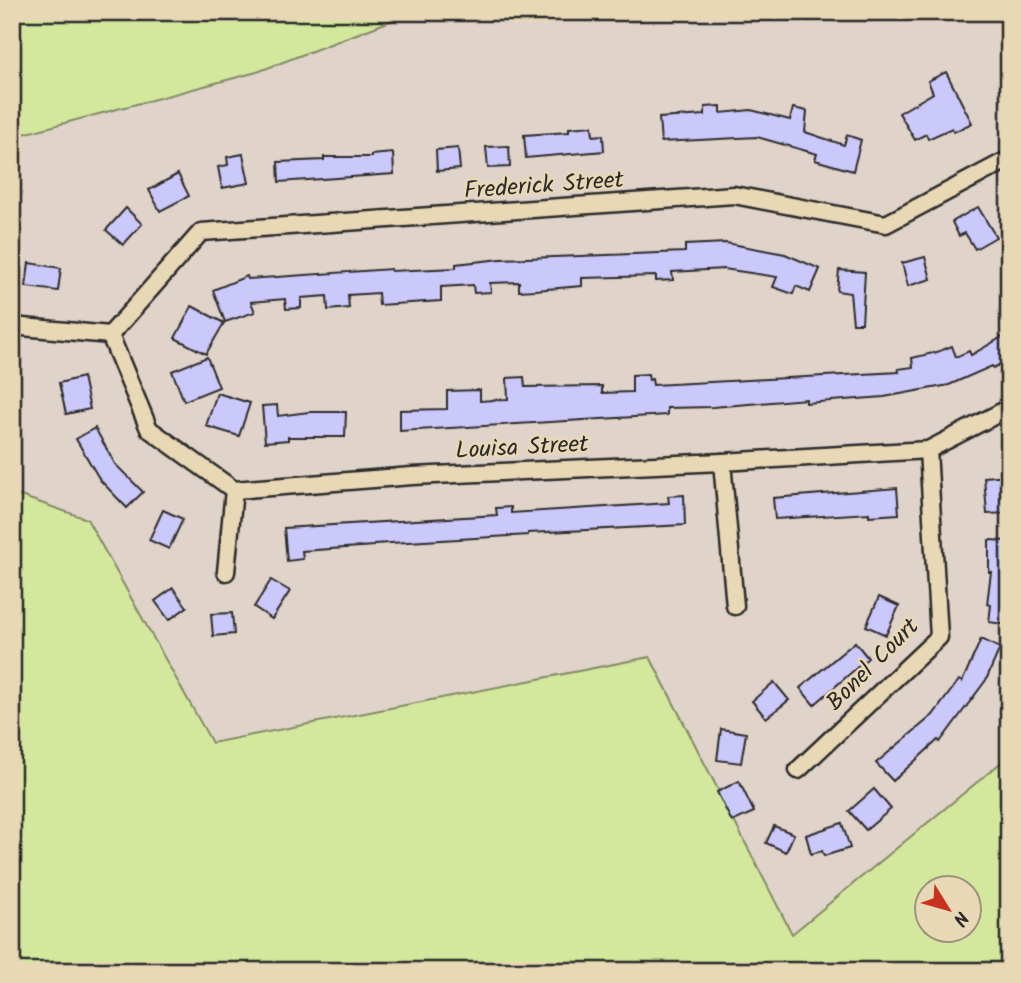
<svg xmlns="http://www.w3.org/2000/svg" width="1021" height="983" viewBox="0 0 1021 983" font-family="Kalam,sans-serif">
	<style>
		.green { fill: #d4e89d; stroke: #808a64; stroke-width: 2; fill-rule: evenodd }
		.building { fill: #cbc8fb; stroke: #2b2b2b; stroke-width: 2 }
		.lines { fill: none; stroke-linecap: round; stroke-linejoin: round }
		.minor-casing { stroke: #2b2b2b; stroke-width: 21 }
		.minor { stroke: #e9d8b5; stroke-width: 16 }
		.labels { text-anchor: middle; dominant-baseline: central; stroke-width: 5; stroke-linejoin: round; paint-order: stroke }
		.street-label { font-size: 24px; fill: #2b2b2b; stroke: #e9d8b5 }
	</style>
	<rect width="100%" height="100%" fill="#e0d3ca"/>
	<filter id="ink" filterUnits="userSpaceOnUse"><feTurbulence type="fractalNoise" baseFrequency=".0143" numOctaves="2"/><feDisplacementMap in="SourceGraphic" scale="14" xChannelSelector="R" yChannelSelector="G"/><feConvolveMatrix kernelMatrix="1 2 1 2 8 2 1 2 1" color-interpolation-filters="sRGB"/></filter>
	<g filter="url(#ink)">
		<g class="green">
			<path d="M12 12H414L257 72 12 137Z"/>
			<path d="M12 493 87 519 212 743 650 657 792 934 1009 756V971H12ZM926 888H968V930H926Z"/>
		</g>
		<g class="building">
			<path d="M946 72 972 123 954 132 952 128 928 139 926 134 915 140 899 113 933 93 928 81Z"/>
			<path d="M721 106V113L751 110 790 120 793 108 807 111 805 132 844 145 847 135 861 140 853 171 815 160 817 154 757 137 661 142 659 118 705 115V107Z"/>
			<path d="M592 126 593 136 603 135 604 151 526 158 524 135 569 132V128Z"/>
			<path d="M509 146 510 167 488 168 486 147Z"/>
			<path d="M458 148 460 169 437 171 436 150Z"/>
			<path d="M393 153 394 174 279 182 278 162 324 160V157H371V155Z"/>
			<path d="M243 154 249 183 222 188 218 167 228 165 227 157Z"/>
			<path d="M178 174 189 196 160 211 149 190Z"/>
			<path d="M978 207 996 237 975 249 965 233 959 236 952 222Z"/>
			<path d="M126 208 142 224 123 245 106 230Z"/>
			<path d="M726 243 785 254 820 269 810 292 796 286 793 294 773 287 777 277 724 269 672 272 673 280 656 281V276L582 278V286L535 290 519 291V282L490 283 491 292 474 293 473 285 441 287V301L379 305 378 293 348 295 349 308 328 310 327 296 301 298V308L286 309 285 299 251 302 255 312 225 322 213 290 247 276 248 279 391 269V271L456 268V264L501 259 685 252V245Z"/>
			<path d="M925 257 931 279 908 286 902 263Z"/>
			<path d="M29 263 61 268 58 291 26 287Z"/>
			<path d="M839 270 865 272 862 323H853L850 293 837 291Z"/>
			<path d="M192 306 224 323 206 354 175 338Z"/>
			<path d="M1009 333V360L993 368 992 366 949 385 884 397 806 403V399L713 407 667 408V415L400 431V410L447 409V391L480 390V401L508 399 507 378 524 377 525 387 602 386V393L632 392V375L648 374 649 380 652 379 653 385 899 372 898 369 913 367 912 358 937 352 952 346 956 357 969 351 971 355Z"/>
			<path d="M207 357 219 387 184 401 172 371Z"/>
			<path d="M83 377 90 409 66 414 59 383Z"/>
			<path d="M217 393 250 403 239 436 206 426Z"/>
			<path d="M277 405 278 416 309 412H346L345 437H288V440L265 442 262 406Z"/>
			<path d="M95 428 115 464 143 492 127 508 100 480 76 439Z"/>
			<path d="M1009 475V513L987 514 984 477Z"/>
			<path d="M897 488 899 514 869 516V513L775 519 773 498Z"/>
			<path d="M684 495 685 525 528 533V535L374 544V546L302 551 303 559 287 561 284 528 497 515 496 508 511 507V513L669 503 668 496Z"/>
			<path d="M163 510 183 519 169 549 149 540Z"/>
			<path d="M989 540 1009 541V625L989 622 991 605 987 604 991 572H989Z"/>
			<path d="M271 580 290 591 272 619 254 607Z"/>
			<path d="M173 588 187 607 169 620 155 601Z"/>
			<path d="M879 597 899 606 886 635 866 626Z"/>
			<path d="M232 613 234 634 213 636 211 614Z"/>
			<path d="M981 639 1000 648 986 680 940 742 938 740 893 781 876 763 933 715 959 680 962 682Z"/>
			<path d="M855 642 868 658 814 705 800 688Z"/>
			<path d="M774 682 789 700 766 718 752 701Z"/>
			<path d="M721 729 746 733 741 763 717 760Z"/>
			<path d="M739 781 754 812 732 822 717 792Z"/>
			<path d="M874 789 891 809 866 830 849 811Z"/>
			<path d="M842 823 850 848 824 856 822 851 811 854 806 835Z"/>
			<path d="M774 826 794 834 786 852 766 843Z"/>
		</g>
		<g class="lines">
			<defs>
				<g id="minor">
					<path d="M12 326 110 335"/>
					<path d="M110 335 149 429 234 490 412 476 722 462 928 450 1009 408"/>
					<path d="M110 335 201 232 734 195 886 224 1009 159"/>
					<path d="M722 462 735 606"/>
					<path d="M226 572 234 490"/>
					<path d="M798 770 939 637 928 450"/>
				</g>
			</defs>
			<use href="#minor" class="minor-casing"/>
			<use href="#minor" class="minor"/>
		</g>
	</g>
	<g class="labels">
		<g class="street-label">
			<text transform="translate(544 186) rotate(-4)">Frederick Street</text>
			<text transform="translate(522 448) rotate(-3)">Louisa Street</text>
			<text transform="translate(873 665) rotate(-45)">Bonel Court</text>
		</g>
	</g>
	<rect width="1021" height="983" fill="none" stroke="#e9d8b5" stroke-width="42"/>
	<rect x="21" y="21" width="979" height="941" fill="none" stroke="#2b2b2b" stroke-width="2.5" filter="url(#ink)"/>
	<g transform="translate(948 909) rotate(127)"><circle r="33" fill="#e9d8b5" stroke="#9d937e" stroke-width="2"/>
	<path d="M0-5L12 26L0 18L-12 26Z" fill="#c8321e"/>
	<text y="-10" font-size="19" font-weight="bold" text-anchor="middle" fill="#2b2b2b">N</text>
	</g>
</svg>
